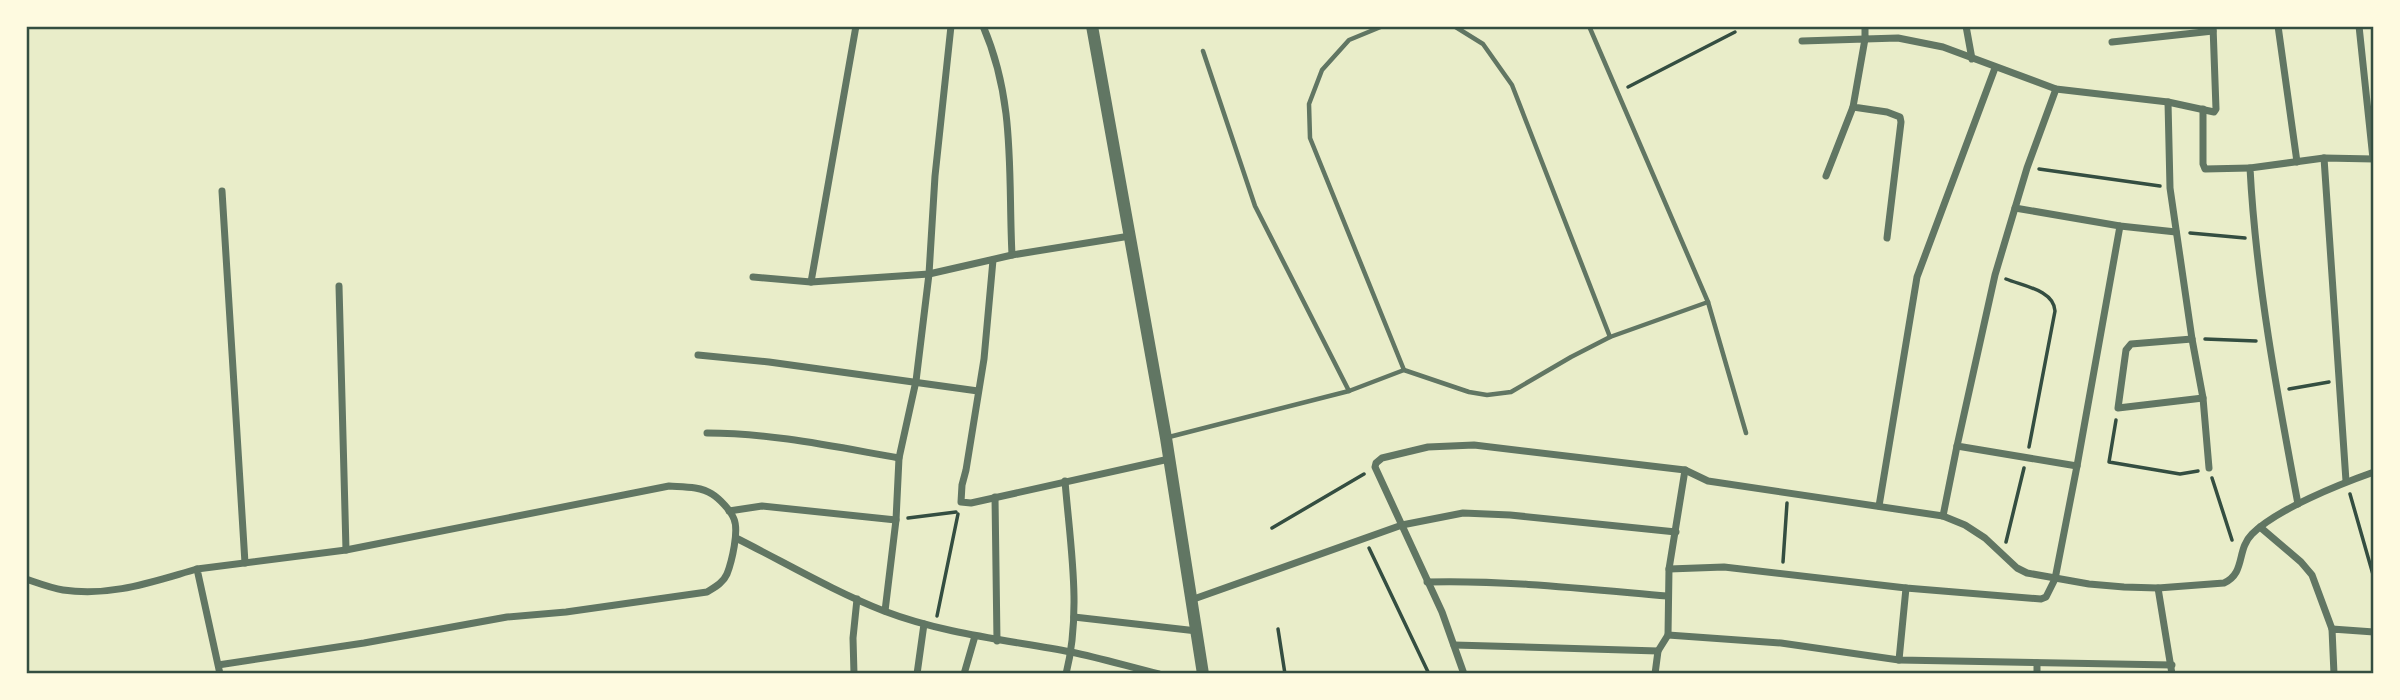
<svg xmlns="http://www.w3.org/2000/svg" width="2400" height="700" viewBox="0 0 2400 700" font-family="Overpass,sans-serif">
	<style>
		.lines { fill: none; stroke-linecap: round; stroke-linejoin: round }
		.path { stroke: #344e41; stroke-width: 3.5 }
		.service { stroke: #617663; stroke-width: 4.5 }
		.minor { stroke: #617663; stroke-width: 7 }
		.tertiary { stroke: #617663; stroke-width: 12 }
		.neatline { fill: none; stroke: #344e41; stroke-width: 2.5 }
	</style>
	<rect width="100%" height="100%" fill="#e9edc9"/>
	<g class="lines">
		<g class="path">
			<path d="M1628 87 1735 32"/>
			<path d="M2039 169 2160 186"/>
			<path d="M2190 233 2245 238"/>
			<path d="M2006 279C2023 286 2054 290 2055 311L2029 447"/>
			<path d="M2205 339 2256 341"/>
			<path d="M2289 389 2329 382"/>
			<path d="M2116 420 2109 462 2180 474 2198 471"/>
			<path d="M2212 478 2232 540"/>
			<path d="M2350 494 2374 578"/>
			<path d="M908 518 956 512"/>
			<path d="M1272 528 1364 474"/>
			<path d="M2006 542 2024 468"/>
			<path d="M1369 548 1429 674"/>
			<path d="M1783 562 1787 503"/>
			<path d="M937 616 958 514"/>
			<path d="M1278 629 1285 674"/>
		</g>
		<g class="service">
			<path d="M1383 26 1349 40 1322 70 1309 104 1310 138 1404 370"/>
			<path d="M1454 26 1483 44 1512 85 1610 337"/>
			<path d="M1589 26 1708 302 1746 433"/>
			<path d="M1203 51 1255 206 1349 391"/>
			<path d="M1169 437 1349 391 1404 370 1469 392 1487 395 1511 392 1571 357 1610 337 1708 302"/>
		</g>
		<g class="minor">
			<path d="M983 26C1016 102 1008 175 1012 255"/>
			<path d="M1865 26V39L1898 38 1943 47 2056 89 2168 102 2214 112 2216 109 2213 26"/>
			<path d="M1966 26 1972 59"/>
			<path d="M2278 26 2297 162"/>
			<path d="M2359 26 2373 159"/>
			<path d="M1802 41 1865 39 1853 107 1887 112 1900 117 1901 122 1887 238"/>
			<path d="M2112 42 2213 31"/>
			<path d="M2056 89 2027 168 1995 275 1957 446 2077 466"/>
			<path d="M2168 102 2170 188 2192 339 2203 398 2209 468"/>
			<path d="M2203 109V164L2205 169 2250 168"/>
			<path d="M2324 158 2346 481"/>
			<path d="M1826 176 1853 107"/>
			<path d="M222 191 245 563"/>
			<path d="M2015 208 2120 226 2176 232"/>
			<path d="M993 260 984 359 966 470 962 485 961 502 971 503 1169 459"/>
			<path d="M753 277 811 282 929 274 1012 255 1130 236"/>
			<path d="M811 282 856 26"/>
			<path d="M339 286 346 550"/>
			<path d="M2192 339 2131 344 2126 350 2118 408 2203 398"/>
			<path d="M698 355 769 362 978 391"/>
			<path d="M707 433C772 433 836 447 899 458"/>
			<path d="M1065 481C1070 544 1082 611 1066 674"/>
			<path d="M995 497 997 641"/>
			<path d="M2298 504C2277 393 2256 281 2250 168L2324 158 2374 159"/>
			<path d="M1879 506 1917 277 1995 68"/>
			<path d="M729 511 762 506 896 520"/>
			<path d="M1943 516 1957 446"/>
			<path d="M2260 527 2301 562 2312 575 2332 629"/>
			<path d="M736 538C784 562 833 591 884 611 944 634 1008 640 1071 652 1100 658 1130 667 1159 674"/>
			<path d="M1669 569 1724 567 1906 588 2041 599 2046 597 2055 579 2077 466 2120 226"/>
			<path d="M26 579C38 583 51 588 63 590 111 597 151 582 197 569"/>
			<path d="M1427 582C1507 580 1587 589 1667 596"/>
			<path d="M2158 588 2172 674"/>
			<path d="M1191 600 1402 525 1463 513 1510 515 1676 532"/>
			<path d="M885 611 896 520 899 458 916 381 929 274 935 176 951 26"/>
			<path d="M1074 617 1197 631"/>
			<path d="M1668 635 1781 643 1899 660 2172 665"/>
			<path d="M1454 645 1658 651"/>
			<path d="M1899 660 1906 588"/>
			<path d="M218 665 364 643 507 617 566 612 707 592C715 587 723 583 727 574 732 561 739 531 734 519 731 511 720 499 712 494 700 486 682 487 669 486L346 550 197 569 220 674"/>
			<path d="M854 674 853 638 857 599"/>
			<path d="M917 674 924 624"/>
			<path d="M964 674 975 636"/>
			<path d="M1464 674 1442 612 1375 467 1376 463 1382 458 1428 447 1474 445 1685 470 1708 481 1943 516 1965 525 1985 538 2017 568 2027 573 2089 584 2124 587 2158 588 2224 583C2246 573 2236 550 2252 534 2277 509 2340 484 2374 472"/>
			<path d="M1655 674 1658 651 1668 635 1669 569 1685 470"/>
			<path d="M2037 674V663"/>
			<path d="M2334 674 2332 629 2374 632"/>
		</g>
		<path class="tertiary" d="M1092 26 1166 438 1203 674"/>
	</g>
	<rect width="2400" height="700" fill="none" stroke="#fefae0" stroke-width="56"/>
	<rect x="28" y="28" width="2344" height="644" class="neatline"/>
</svg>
